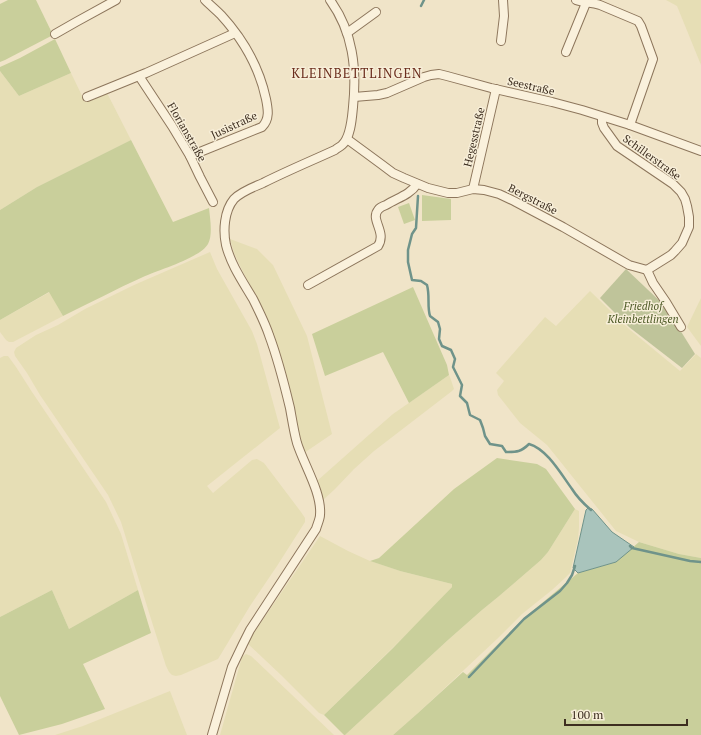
<svg xmlns="http://www.w3.org/2000/svg" width="701" height="735" viewBox="0 0 701 735" font-family="'PT Serif',serif">
	<style>
		.farmland { fill: #e6deb5 }
		.green { fill: #c9cf9b }
		.cemetery { fill: #bfc49a }
		.water { fill: #a9c4bc; stroke: #6f938a }
		.lines { fill: none; stroke-linecap: round; stroke-linejoin: round }
		.stream { stroke: #6f938a; stroke-width: 2.5 }
		.minor-casing { stroke: #8d765c; stroke-width: 10 }
		.minor { stroke: #faf1dc; stroke-width: 8 }
		.labels { text-anchor: middle; dominant-baseline: central; stroke-width: 3; stroke-linejoin: round; paint-order: stroke }
		.street-label { font-size: 11px; fill: #3d2e20; stroke: #f7eed8 }
		.park-label { font-size: 11px; font-style: italic; fill: #4d5a26; stroke: #f7eed8 }
		.quarter-label { font-size: 13px; letter-spacing: 1px; fill: #6b2e1e; stroke: #f7eed8 }
	</style>
	<rect width="100%" height="100%" fill="#f0e4c8"/>
	<g class="farmland">
		<path d="M666 0H701V65L677 6Z"/>
		<path d="M0 71 19 96 71 73 85 102 107 93 131 140 37 187 0 210Z"/>
		<path d="M230 239 257 249 273 265 307 336 332 434 304 453 299 439 284 369 275 338 262 307 243 272 234 253Z"/>
		<path d="M210 252 217 269 252 331 257 344 280 428 207 486 213 493 252 460 257 459 264 463 301 512 305 518V522L277 566 250 606 218 659 181 675 176 676 172 675 169 672 166 666 151 619 121 522 108 495 40 395 27 373 15 356 14 352 16 348 36 335 58 325 85 309 134 285Z"/>
		<path d="M590 291 629 329 680 371 696 354 701 358V558L679 554 639 542 616 531 547 445 520 423 498 395 497 390 504 381 496 373 545 317 556 326Z"/>
		<path d="M50 292 63 316 13 342H9L6 340 0 332V320Z"/>
		<path d="M701 298V346L687 327Z"/>
		<path d="M4 356H8L16 367 32 392 106 502 121 534 138 590 69 629 52 590 0 617V358Z"/>
		<path d="M449 375 450 377 454 389 452 391 374 451 354 469 335 489 323 500 317 481 370 434 393 414Z"/>
		<path d="M575 509 579 511V528L578 539 570 573 565 578 552 590 522 614 497 639 418 713 393 735H345L448 640 482 610 498 597 541 560 548 552Z"/>
		<path d="M320 536 348 551 370 561 400 571 452 584V587L424 617 324 715 319 713 281 675 247 643Z"/>
		<path d="M246 654 251 656 334 735H220L242 657Z"/>
		<path d="M170 691 187 735H55L83 726Z"/>
	</g>
	<g class="green">
		<path d="M8 0H36L53 35 5 60 0 62V4Z"/>
		<path d="M55 39 71 73 19 96 0 71V67L20 58Z"/>
		<path d="M131 140 173 222 209 208C210 218 213 235 208 244 200 258 158 270 143 277 116 289 90 303 63 316L49 292 0 320V210L37 187Z"/>
		<path d="M422 195 451 199V220L422 221Z"/>
		<path d="M409 203 415 220 404 224 398 207Z"/>
		<path d="M413 287 447 365 449 375 409 403 383 352 325 376 312 334Z"/>
		<path d="M497 458 537 464 546 469 575 509 548 552 541 560 498 597 482 610 448 640 345 735H344L324 715 393 648 452 587V584L400 571 370 561 379 558 454 489Z"/>
		<path d="M639 542 679 554 701 558V735H393L418 713 463 672 467 675 524 618 578 573 616 562Z"/>
		<path d="M52 590 69 629 138 590 151 633 83 664 105 709 62 724 19 735 0 696V617Z"/>
	</g>
	<path class="cemetery" d="M626 269 665 306 695 354 682 368 629 327 600 298Z"/>
	<path class="water" d="M588 508 592 509 612 532 634 547 616 562 578 573 573 568 586 510Z"/>
	<g class="lines">
		<g class="stream">
			<path d="M421 6 424 0"/>
			<path d="M418 196 416 228 412 234 408 250V262L412 280 421 281 427 285C430 296 427 306 430 316L438 322 440 329 439 339 442 346 451 350 455 359 453 367 462 385 460 396 467 403 470 415 480 420 483 428 485 436 490 444 502 446 506 452C517 452 521 452 529 444 547 449 561 474 572 489 577 497 584 504 591 510"/>
			<path d="M630 546 632 548 690 561 701 562"/>
			<path d="M469 677 524 619 560 591 567 583 572 575 575 566"/>
		</g>
		<defs>
			<g id="minor">
				<path d="M576 0C584 3 591 2 600 5L638 21 641 26 653 59 630 125"/>
				<path d="M347 33 376 12"/>
				<path d="M55 34 76 22 116 0"/>
				<path d="M501 41 504 16 503 0"/>
				<path d="M566 52 586 3"/>
				<path d="M139 76 172 126 190 156 200 177 213 202"/>
				<path d="M87 97 146 73 235 33"/>
				<path d="M354 97 378 95 387 93 424 77 431 75 439 74 447 76 491 88 552 102 582 110 630 125 701 151"/>
				<path d="M602 117V123L604 128 617 146 673 184 681 192 685 199 687 206 689 217V227L682 243 675 251 671 255 647 270"/>
				<path d="M347 139 381 164 393 173 404 178 428 188 448 193H457L473 189 484 190 499 194 514 201 563 227 629 265 647 270"/>
				<path d="M190 156 262 127C270 119 268 109 266 99 259 66 243 39 221 15 216 10 210 5 205 0"/>
				<path d="M473 189 496 89"/>
				<path d="M647 270 653 283 666 302 681 327"/>
				<path d="M308 285 378 246C387 232 370 220 378 210 380 207 383 206 386 205 397 198 410 195 417 184"/>
				<path d="M212 735 232 667 243 644 250 630 316 529C317 525 320 519 320 515 322 493 304 465 297 443 294 432 292 419 290 408 284 383 278 359 269 335 265 323 259 311 253 299 243 282 231 265 226 245 223 231 224 211 234 199 242 191 254 187 263 183 287 171 311 161 335 150 337 148 340 147 342 145 351 137 352 117 353 107 357 68 353 32 330 0"/>
			</g>
		</defs>
		<use href="#minor" class="minor-casing"/>
		<use href="#minor" class="minor"/>
	</g>
	<g class="labels">
		<g class="street-label">
			<text transform="translate(531 86) rotate(13)">Seestraße</text>
			<text transform="translate(234 125) rotate(-25)">Jusistraße</text>
			<text transform="translate(187 132) rotate(60)">Florianstraße</text>
			<text transform="translate(474 137) rotate(-77)">Hegesstraße</text>
			<text transform="translate(652 157) rotate(36)">Schillerstraße</text>
			<text transform="translate(533 199) rotate(27)">Bergstraße</text>
		</g>
		<g class="park-label">
			<text x="643" y="306">Friedhof<tspan x="643" dy="13">Kleinbettlingen</tspan></text>
		</g>
		<g class="quarter-label">
			<text x="357" y="73">KLEINBETTLINGEN</text>
		</g>
	</g>
	<path d="M565 719v6h122v-6" fill="none" stroke="#3d2e20" stroke-width="2"/>
	<text x="571" y="719" font-size="12" fill="#3d2e20" stroke="#f7eed8" stroke-width="3" paint-order="stroke">100 m</text>
</svg>
